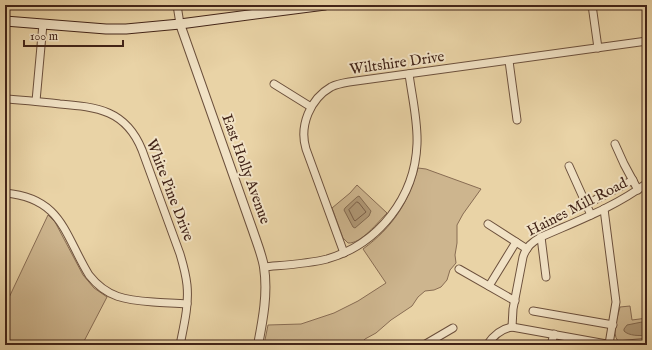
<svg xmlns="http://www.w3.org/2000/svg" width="652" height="350" viewBox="0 0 652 350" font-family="'IM FELL English',serif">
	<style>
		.green { fill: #cdb58e; stroke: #886c53 }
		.water { fill: #b09876; stroke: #846a50 }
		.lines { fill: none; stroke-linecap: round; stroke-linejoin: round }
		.shore { stroke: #795e47; stroke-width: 1 }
		.minor-casing { stroke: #6c503c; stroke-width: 9 }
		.tertiary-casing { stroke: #6c503c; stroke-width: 10 }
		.secondary-casing { stroke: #422418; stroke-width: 11 }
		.minor { stroke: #f1e2c5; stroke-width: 7 }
		.tertiary { stroke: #f1e2c5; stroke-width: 8 }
		.secondary { stroke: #f1e2c5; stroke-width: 9 }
		.labels { text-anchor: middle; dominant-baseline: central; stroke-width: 4; stroke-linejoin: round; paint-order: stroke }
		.street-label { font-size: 15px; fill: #422418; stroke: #f1e2c5 }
	</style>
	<rect width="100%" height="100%" fill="#e9d3a6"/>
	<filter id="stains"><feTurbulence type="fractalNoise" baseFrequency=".005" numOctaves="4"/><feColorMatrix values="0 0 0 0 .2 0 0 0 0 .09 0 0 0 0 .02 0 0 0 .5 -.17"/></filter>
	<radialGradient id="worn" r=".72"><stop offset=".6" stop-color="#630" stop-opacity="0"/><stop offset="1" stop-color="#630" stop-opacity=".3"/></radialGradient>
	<g class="green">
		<path d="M418 168 426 169 481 189 463 214 457 225V243L455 255 456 263 450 270 447 280 441 287 434 290 425 291 418 297 412 306 391 320 376 333 365 339 359 345H264L268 325 301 324 334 313 358 301 386 283 363 249C393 227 408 203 418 168Z"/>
		<path d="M357 185 387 213C378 222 361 244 348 243L343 238 332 208 350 193Z"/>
		<path d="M48 215 55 222 83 275 94 288 107 297 82 345H5V306Z"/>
		<path d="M630 306 632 320 647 318V338L618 341C611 333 618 316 620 307Z"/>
	</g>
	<g class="water">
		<path d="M359 196 371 211 369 216 355 228 353 227 344 210 345 208 357 197Z"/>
		<path d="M647 321V335C640 336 629 336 624 331V329L627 325Z"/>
	</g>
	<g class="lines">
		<path class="shore" d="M357 202 359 203 366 212 355 221 354 220 349 210Z"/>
		<defs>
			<g id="minor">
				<path d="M177 5 180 24"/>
				<path d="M592 5 598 48"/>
				<path d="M509 61 517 120"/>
				<path d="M274 84 311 107"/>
				<path d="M5 99C23 100 42 102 60 104 97 107 126 110 142 150L180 254C183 264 186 275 187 285 189 305 184 325 180 345"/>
				<path d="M36 101 43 24"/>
				<path d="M615 144 624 164 638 190"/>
				<path d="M569 166 591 215"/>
				<path d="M5 193C62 198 64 234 89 275 107 298 126 300 153 302 164 303 175 303 187 304"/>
				<path d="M587 204 633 180"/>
				<path d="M604 209 616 302 609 344"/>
				<path d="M488 224 527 249"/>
				<path d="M541 237 546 277"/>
				<path d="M344 253 306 149C299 126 310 99 331 87 337 84 343 83 349 82L647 41"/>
				<path d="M264 267C285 265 307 264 327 259 379 244 415 197 417 144 418 121 412 97 409 74"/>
				<path d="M459 269 515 301"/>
				<path d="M489 286 516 242"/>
				<path d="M533 311 613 325"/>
				<path d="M512 327 513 309 523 257C526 247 532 242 541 237 577 221 615 207 647 183"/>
				<path d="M424 345 453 328"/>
				<path d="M487 345C493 336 500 329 512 327L612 345"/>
				<path d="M551 345 554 334"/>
				<path d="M643 345 647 344"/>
			</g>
			<path id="tertiary" d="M180 24 253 231C257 243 262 255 264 267 268 293 263 319 258 345"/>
			<path id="secondary" d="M5 21 106 29H126L180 24 325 5"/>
		</defs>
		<use href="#minor" class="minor-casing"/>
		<use href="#tertiary" class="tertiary-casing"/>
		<use href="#secondary" class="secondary-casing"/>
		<use href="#minor" class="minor"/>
		<use href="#tertiary" class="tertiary"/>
		<use href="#secondary" class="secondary"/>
	</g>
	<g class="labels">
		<g class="street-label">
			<text transform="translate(397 63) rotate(-8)">Wiltshire Drive</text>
			<text transform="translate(246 169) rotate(70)">East Holly Avenue</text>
			<text transform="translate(170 190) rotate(69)">White Pine Drive</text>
			<text transform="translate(577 207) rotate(-27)">Haines Mill Road</text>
		</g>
	</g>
	<rect width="652" height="350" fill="none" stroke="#e9d3a6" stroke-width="20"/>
	<rect x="6" y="6" width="640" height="338" fill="none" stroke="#422418" stroke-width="2"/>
	<rect x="10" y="10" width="632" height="330" fill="none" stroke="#422418"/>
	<path d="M24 40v6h99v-6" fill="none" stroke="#422418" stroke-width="2"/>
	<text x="30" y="40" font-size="12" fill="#422418" stroke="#f1e2c5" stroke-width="3" paint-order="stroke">100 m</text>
	<rect width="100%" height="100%" filter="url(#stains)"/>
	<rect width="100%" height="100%" fill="url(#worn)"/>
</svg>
